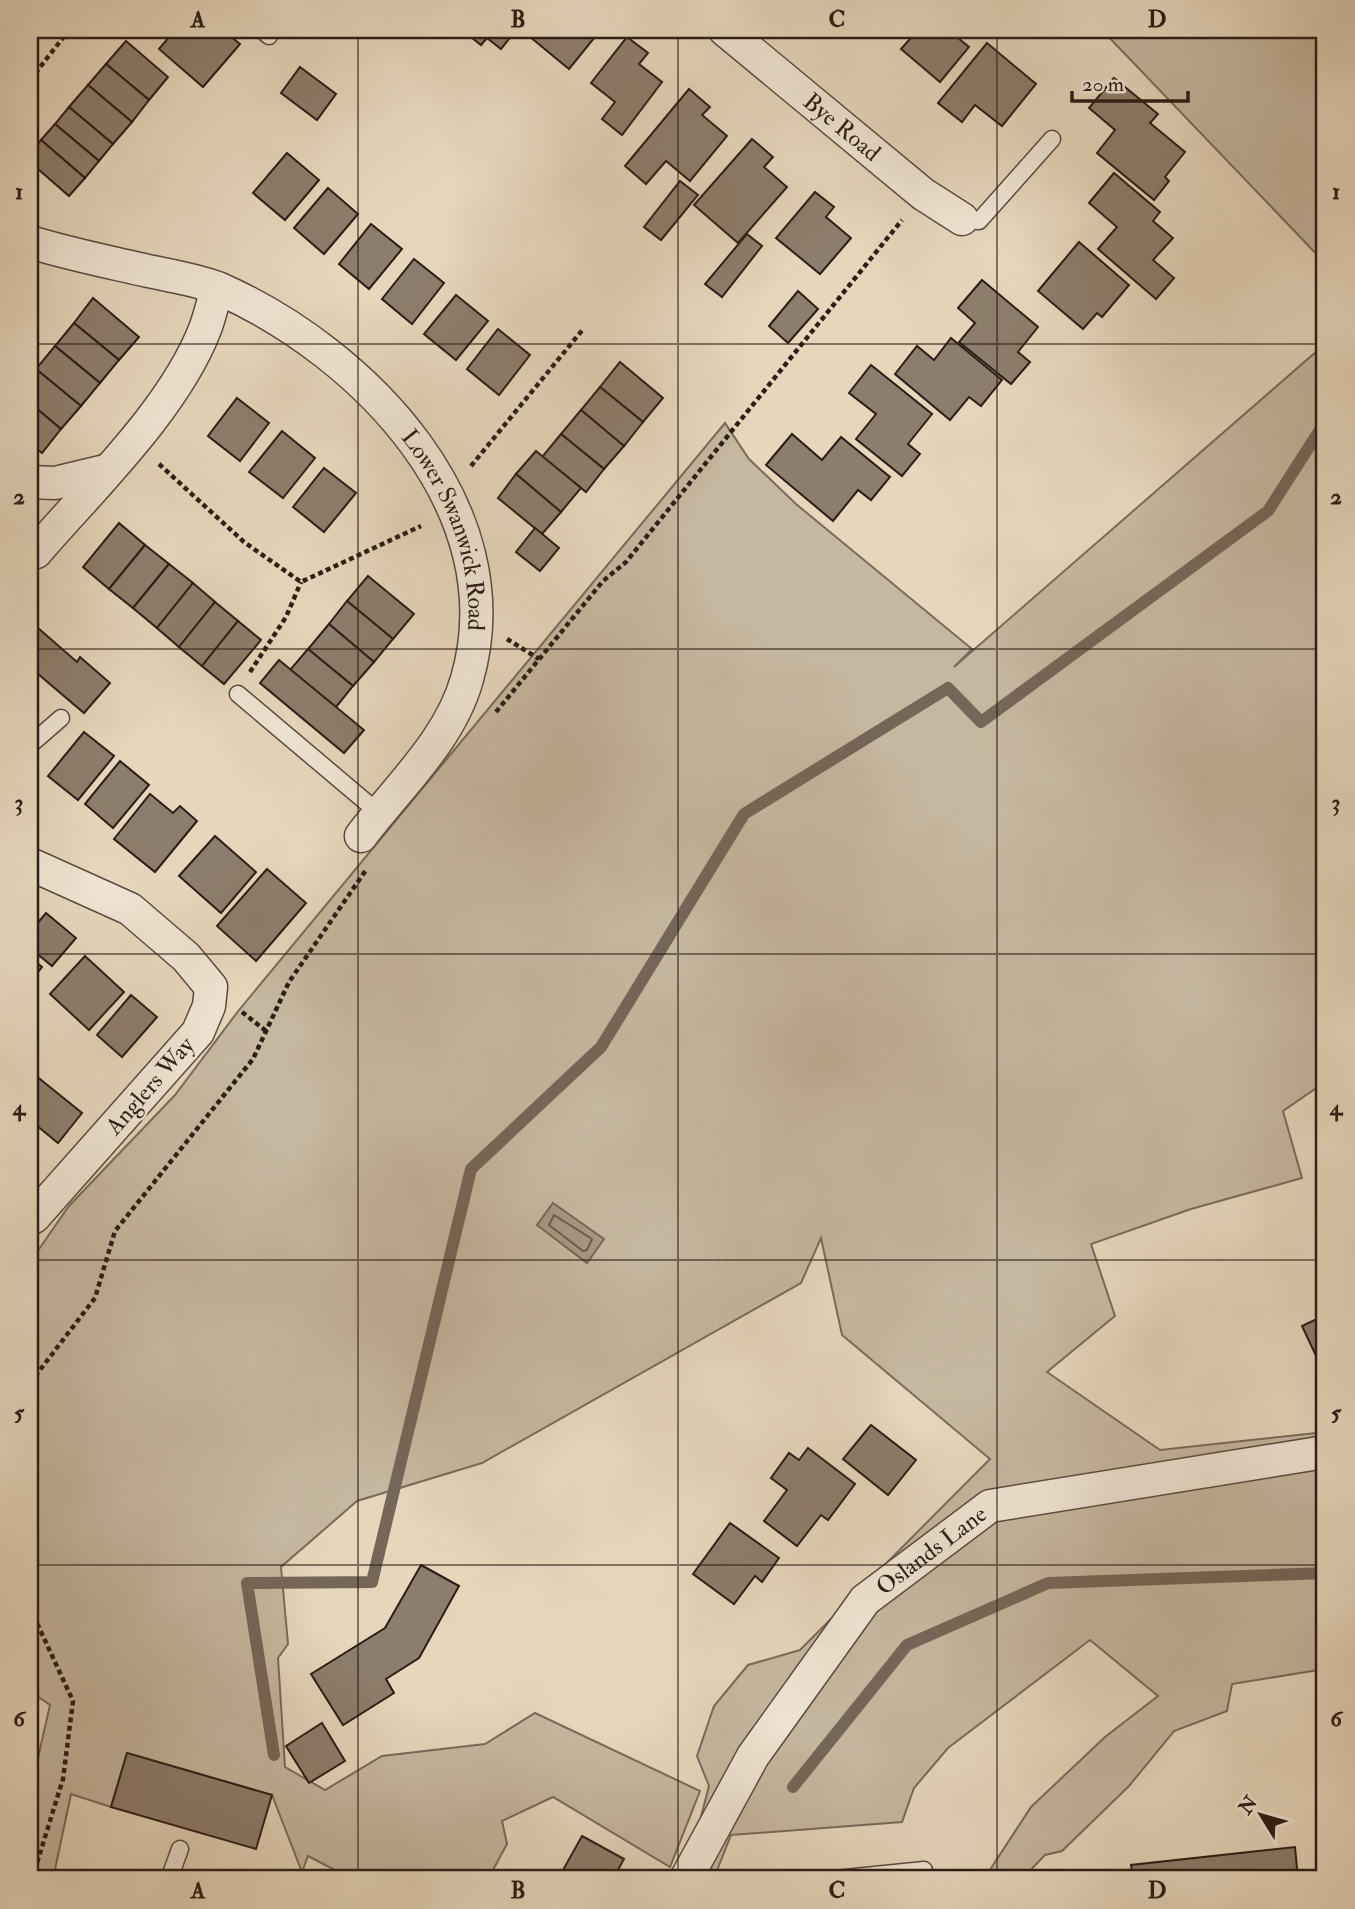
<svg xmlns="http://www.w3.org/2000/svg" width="1355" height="1909" viewBox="0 0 1355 1909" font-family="'IM FELL Double Pica',serif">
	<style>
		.green { fill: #c6b7a0; stroke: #796a5b; stroke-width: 2 }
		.water { fill: #a79784; stroke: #766658; stroke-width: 2 }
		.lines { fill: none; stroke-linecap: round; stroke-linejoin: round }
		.shore { stroke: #6a5a4d; stroke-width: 2 }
		.stream { stroke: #766658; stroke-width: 12 }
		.building { fill: #8d7d6c; stroke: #2c1d16; stroke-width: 2 }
		.lane-casing { stroke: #5a4b40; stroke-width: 19 }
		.street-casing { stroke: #5a4b40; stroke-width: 35 }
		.path { stroke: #2c1d16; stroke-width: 4.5; stroke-dasharray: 5 3.5; stroke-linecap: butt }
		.lane { stroke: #efe4d3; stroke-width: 16 }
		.street { stroke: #efe4d3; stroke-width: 32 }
		.grid { fill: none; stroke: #2c1d16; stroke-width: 2; stroke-opacity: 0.55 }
		.labels { text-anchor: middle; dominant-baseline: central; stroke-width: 5; stroke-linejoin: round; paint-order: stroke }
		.street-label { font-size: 24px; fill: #2c1d16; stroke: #efe4d3 }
		.neatline { fill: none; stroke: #2c1d16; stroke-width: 2.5 }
		.grid-label { font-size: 23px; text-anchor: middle; font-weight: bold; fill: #2c1d16 }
	</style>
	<rect width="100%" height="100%" fill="#e6d6bc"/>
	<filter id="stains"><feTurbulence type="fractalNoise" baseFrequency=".00286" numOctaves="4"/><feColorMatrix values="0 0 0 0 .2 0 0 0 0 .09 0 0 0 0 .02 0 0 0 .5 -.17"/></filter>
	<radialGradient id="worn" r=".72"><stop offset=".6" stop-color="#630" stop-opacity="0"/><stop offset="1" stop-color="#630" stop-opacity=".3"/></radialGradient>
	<g class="green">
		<path d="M1102 30H1325V263Z"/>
		<path d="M1325 344V1082L1283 1111 1302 1178 1191 1209 1091 1244 1115 1316 1047 1372 1160 1450 1325 1432V1669L1232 1684 1227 1711 1174 1731 1129 1786 1062 1851 1045 1855 1022 1879H984L1031 1807 1105 1737 1158 1696 1090 1640 948 1748 914 1788 902 1822 731 1835 716 1873 692 1851 709 1786 697 1756 714 1706 748 1665 800 1650 990 1459 842 1335 821 1238 801 1283 482 1463 357 1501 281 1567 288 1644 278 1658 285 1767 325 1790 382 1756 485 1744 535 1713 700 1791 670 1867 553 1797 502 1821 507 1844 488 1879H352L308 1856 302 1872 272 1795 127 1753 111 1807 71 1794 53 1879H30V1793L50 1705 30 1691V1262L69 1206 175 1095 239 1010 725 423 749 459 796 504 972 649 954 667Z"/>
	</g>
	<path class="water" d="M553 1203 604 1239 587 1263 537 1225Z"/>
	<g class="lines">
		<path class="shore" d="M554 1215 592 1239 587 1250 583 1251 549 1225Z"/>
		<g class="stream">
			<path d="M274 1755 247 1583 372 1582 471 1169 601 1047 744 814 948 688 981 722 1268 511 1325 422"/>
			<path d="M793 1787 907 1645 1048 1583 1325 1573"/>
		</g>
	</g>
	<g class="building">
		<path d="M175 30H223L240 44 203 87 159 49Z"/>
		<path d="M462 30H516L501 49 487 38 481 45Z"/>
		<path d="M526 30H596L599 32 569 69 524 32Z"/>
		<path d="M918 30H948L969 47 940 82 901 49Z"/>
		<path d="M627 37 648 53 639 64 662 82 622 135 602 119 615 102 591 83Z"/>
		<path d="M126 41 168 77 149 100 106 64Z"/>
		<path d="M987 43 1036 84 1002 126 975 105 962 122 938 103Z"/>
		<path d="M106 64 149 100 132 122 88 85Z"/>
		<path d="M300 67 336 94 317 120 281 93Z"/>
		<path d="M1114 78 1158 114 1150 123 1185 152 1165 177 1169 181 1154 200 1097 153 1115 130 1089 108Z"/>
		<path d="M88 85 132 122 113 144 69 107Z"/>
		<path d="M689 89 710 107 702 115 727 136 690 181 666 161 646 184 625 166Z"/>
		<path d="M69 107 113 144 99 161 55 124Z"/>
		<path d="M55 124 99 161 85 178 41 140Z"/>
		<path d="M752 139 773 157 764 167 787 187 738 243 694 205Z"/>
		<path d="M41 140 85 178 69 196 30 162V153Z"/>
		<path d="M287 153 319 180 285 220 253 193Z"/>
		<path d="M1114 173 1160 212 1153 221 1173 238 1153 260 1174 278 1156 299 1098 249 1117 227 1089 203Z"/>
		<path d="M680 181 698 195 661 240 644 227Z"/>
		<path d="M328 188 358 214 324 254 294 228Z"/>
		<path d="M815 192 834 207 826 217 851 238 820 274 776 238Z"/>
		<path d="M371 224 402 249 369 289 339 264Z"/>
		<path d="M747 234 762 246 722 297 705 284Z"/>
		<path d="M1079 242 1129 285 1102 317 1097 313 1083 329 1038 291Z"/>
		<path d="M414 259 444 283 412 324 382 299Z"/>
		<path d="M982 280 1038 327 1018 352 1030 362 1011 384 959 342 975 323 958 308Z"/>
		<path d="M798 291 818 309 788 343 769 326Z"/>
		<path d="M456 295 488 321 456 360 424 334Z"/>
		<path d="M93 298 139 337 119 360 74 323Z"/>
		<path d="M74 323 119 360 100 383 55 346Z"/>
		<path d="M498 329 530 355 499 395 467 369Z"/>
		<path d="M951 338 1002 380 981 406 969 397 950 420 895 374 917 346 934 360Z"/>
		<path d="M55 346 100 383 81 406 36 369Z"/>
		<path d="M620 362 663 398 643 422 600 387Z"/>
		<path d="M871 365 932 414 908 444 920 454 902 476 856 439 876 414 849 393Z"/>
		<path d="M36 369 81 406 61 429 30 403V377Z"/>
		<path d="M600 387 643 422 624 446 581 410Z"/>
		<path d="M237 398 269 423 240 461 208 436Z"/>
		<path d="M30 403 61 429 42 453 30 443Z"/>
		<path d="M581 410 624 446 604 469 561 434Z"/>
		<path d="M282 431 315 458 283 498 249 472Z"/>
		<path d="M561 434 604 469 586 492 542 457Z"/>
		<path d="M792 434 822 460 841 437 890 477 871 500 858 490 833 521 766 465Z"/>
		<path d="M536 451 581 488 561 512 516 474Z"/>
		<path d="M324 468 356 493 324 532 293 507Z"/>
		<path d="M516 474 561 512 542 534 498 498Z"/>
		<path d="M119 523 145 545 109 589 83 567Z"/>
		<path d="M535 528 559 548 540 571 516 552Z"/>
		<path d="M145 545 169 564 133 608 109 589Z"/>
		<path d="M169 564 193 583 157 628 133 608Z"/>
		<path d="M368 576 414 614 393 639 347 601Z"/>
		<path d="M193 583 215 602 179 647 157 628Z"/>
		<path d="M347 601 393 639 374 662 329 624Z"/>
		<path d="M215 602 238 621 202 666 179 647Z"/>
		<path d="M30 621 77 662 80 657 110 683 84 713 38 674 30 684Z"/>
		<path d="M238 621 261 640 224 684 202 666Z"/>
		<path d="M329 624 374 662 353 686 308 649Z"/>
		<path d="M308 649 353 686 336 707 290 670Z"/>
		<path d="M279 660 364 730 344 753 260 683Z"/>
		<path d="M84 732 114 756 78 800 48 776Z"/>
		<path d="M120 761 149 785 113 828 85 804Z"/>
		<path d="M150 794 173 813 180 806 197 821 155 872 114 839Z"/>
		<path d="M215 836 256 872 221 913 179 876Z"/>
		<path d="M267 869 306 903 256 961 217 926Z"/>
		<path d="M46 913 76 938 52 966 30 948V932Z"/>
		<path d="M85 956 124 992 89 1030 50 994Z"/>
		<path d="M30 957 42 967 30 983Z"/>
		<path d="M131 995 157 1017 122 1057 97 1035Z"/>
		<path d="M35 1075 82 1113 58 1143 30 1120V1082Z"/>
		<path d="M1325 1315V1375L1302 1326Z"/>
		<path d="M871 1425 916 1460 888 1495 843 1459Z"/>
		<path d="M808 1448 855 1484 828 1520 821 1515 797 1546 764 1521 787 1490 771 1478 789 1453 799 1460Z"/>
		<path d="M730 1523 779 1558 762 1582 755 1576 734 1604 693 1574Z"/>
		<path d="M421 1565 459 1586 419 1658 386 1679 394 1693 343 1725 311 1674 385 1628Z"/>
		<path d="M322 1723 345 1761 309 1783 286 1746Z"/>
		<path d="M127 1753 272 1795 256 1849 111 1807Z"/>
		<path d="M582 1836 624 1859 613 1879H558Z"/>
		<path d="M1295 1847 1298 1879H1133L1131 1865Z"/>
	</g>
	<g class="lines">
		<defs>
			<g id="lane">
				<path d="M262 30 269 36"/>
				<path d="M962 219 979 221 1052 139"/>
				<path d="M238 694 379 813"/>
				<path d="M30 745 61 718"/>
				<path d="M169 1879 180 1849"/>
				<path d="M835 1879 924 1870"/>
			</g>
			<g id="street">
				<path id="s1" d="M725 30 923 194 962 219"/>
				<path id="s2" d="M30 242C69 254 109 262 148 271 172 276 198 280 220 289 364 353 516 509 467 679 450 740 398 787 361 836"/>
				<path d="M30 482 55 483 105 471"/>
				<path d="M36 552C92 487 174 409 205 329 210 316 213 302 217 288"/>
				<path d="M30 864 130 909 186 957 211 987 209 1006 198 1032 34 1217"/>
				<path id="s3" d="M686 1879 753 1756 865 1600 990 1506 1325 1452"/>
			</g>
		</defs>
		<use href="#lane" class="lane-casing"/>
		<use href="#street" class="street-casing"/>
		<g class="path">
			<path d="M30 80 69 30"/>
			<path d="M159 464 244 542 301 582 421 526"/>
			<path d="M471 466 584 328"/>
			<path d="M507 639 539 659"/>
			<path d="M250 672 286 617 301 582"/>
			<path d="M496 712 603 581 626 562 902 220"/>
			<path d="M242 1012 266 1031"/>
			<path d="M30 1383 95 1298 115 1231 253 1059 289 982 366 870"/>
			<path d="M30 1608 73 1701 63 1779 32 1879"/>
		</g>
		<use href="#lane" class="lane"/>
		<use href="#street" class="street"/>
	</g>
	<path class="grid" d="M358 30V1879M678 30V1879M997 30V1879M30 344H1325M30 649H1325M30 954H1325M30 1260H1325M30 1565H1325"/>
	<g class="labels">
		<g class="street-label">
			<text stroke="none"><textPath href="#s1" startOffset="152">Bye Road</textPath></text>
			<text stroke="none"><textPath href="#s2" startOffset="541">Lower Swanwick Road</textPath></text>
			<text transform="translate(150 1086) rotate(-49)">Anglers Way</text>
			<text stroke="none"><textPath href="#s3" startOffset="415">Oslands Lane</textPath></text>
		</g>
	</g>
	<rect width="1355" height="1909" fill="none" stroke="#e6d6bc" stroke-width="77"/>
	<g transform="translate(1261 1815) rotate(307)" stroke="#efe4d3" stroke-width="5" paint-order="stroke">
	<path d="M0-5L12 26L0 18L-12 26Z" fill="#2c1d16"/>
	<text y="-10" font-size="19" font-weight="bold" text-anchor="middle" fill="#2c1d16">N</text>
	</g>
	<path d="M1072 91v10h116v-10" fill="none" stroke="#2c1d16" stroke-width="3.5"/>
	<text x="1082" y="91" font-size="21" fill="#2c1d16" stroke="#efe4d3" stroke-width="5" paint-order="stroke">20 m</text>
	<rect x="38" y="38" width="1278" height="1832" class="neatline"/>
	<g class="grid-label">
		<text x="198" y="27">A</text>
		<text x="518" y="27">B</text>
		<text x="837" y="27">C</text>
		<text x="1157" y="27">D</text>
		<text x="19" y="199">1</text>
		<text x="1336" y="199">1</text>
		<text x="19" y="504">2</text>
		<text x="1336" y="504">2</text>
		<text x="19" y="810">3</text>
		<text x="1336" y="810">3</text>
		<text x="19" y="1115">4</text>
		<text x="1336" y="1115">4</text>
		<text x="19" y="1420">5</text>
		<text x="1336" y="1420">5</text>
		<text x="19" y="1726">6</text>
		<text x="1336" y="1726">6</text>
		<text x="198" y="1898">A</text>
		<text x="518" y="1898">B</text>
		<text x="837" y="1898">C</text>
		<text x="1157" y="1898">D</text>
	</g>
	<rect width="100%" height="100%" filter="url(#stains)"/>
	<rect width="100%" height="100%" fill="url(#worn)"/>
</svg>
